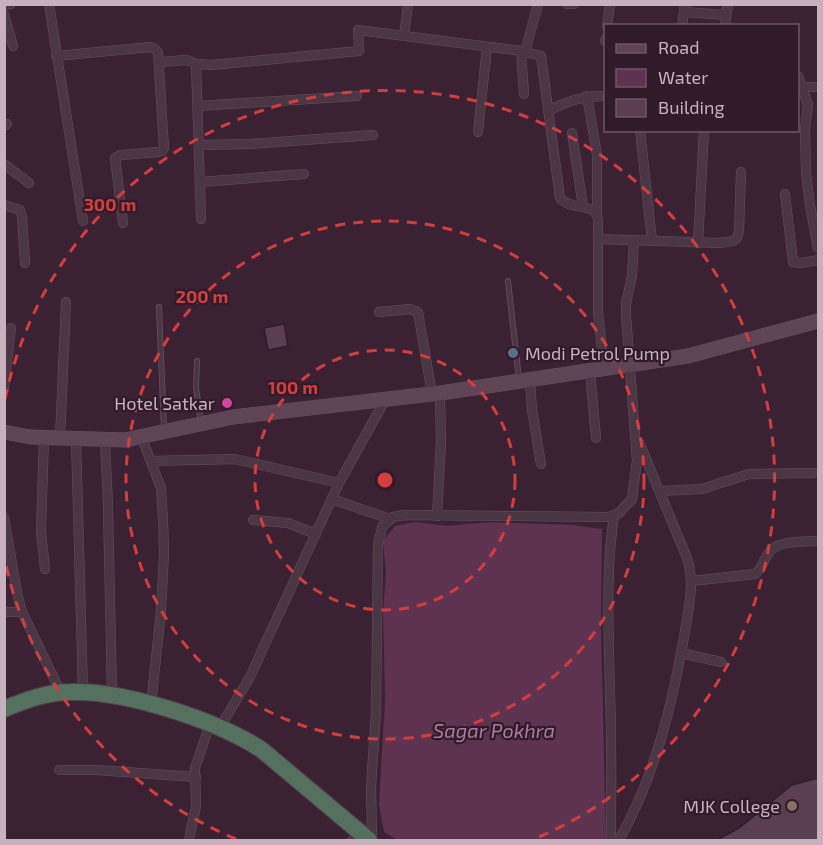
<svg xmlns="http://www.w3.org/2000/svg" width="823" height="845" viewBox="0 0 823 845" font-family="'Exo 2',sans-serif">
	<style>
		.water { fill: #5e3350 }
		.building { fill: #5b3e52; stroke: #321d2b; stroke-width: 1.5 }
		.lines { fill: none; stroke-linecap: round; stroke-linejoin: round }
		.lane-casing { stroke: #66515f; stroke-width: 6 }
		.street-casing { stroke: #66515f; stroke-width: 10 }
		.secondary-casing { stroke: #66515f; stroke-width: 15 }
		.highway-casing { stroke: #533e4c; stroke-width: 18 }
		.lane { stroke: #4b3644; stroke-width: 4.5 }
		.street { stroke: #4b3644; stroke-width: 9 }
		.secondary { stroke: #5e4454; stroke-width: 14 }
		.highway { stroke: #53715e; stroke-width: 16 }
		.ring { fill: none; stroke: #d43d3f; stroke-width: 3; stroke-dasharray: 10 8 }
		.service-dot { fill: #5c6f8a; stroke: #301b29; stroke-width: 2 }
		.hotel-dot { fill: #d1479c; stroke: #301b29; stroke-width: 2 }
		.education-dot { fill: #8d6e63; stroke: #301b29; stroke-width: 2 }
		.labels { text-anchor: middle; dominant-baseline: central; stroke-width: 4.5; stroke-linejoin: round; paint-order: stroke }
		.poi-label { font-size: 18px; fill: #c7b1bf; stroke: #301b29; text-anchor: end }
		.water-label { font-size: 20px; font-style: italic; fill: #af799e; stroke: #301b29 }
		.centre { fill: #d43d3f; stroke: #301b29; stroke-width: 3 }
		.ring-label { font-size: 18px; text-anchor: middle; font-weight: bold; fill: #d43d3f; stroke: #301b29; stroke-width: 4.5; stroke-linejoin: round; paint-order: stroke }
	</style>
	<rect width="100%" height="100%" fill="#3b2233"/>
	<path class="water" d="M415 522 447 526 490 522 572 525 602 529 601 627 606 840H397L384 832 379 805 385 700 383 611 386 574 383 541 395 526Z"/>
	<g class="building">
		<path d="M284 324 288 346 268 350 264 328Z"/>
		<path d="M818 778V840H717L739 828 792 785Z"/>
	</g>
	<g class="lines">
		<defs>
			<g id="lane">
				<path d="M508 281 519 379"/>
				<path d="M159 307 164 429"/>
				<path d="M197 361 196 388 201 421"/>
				<path d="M350 840 357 833"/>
			</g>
			<g id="street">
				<path d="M49 4 83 221"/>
				<path d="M567 4H574"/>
				<path d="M4 5 11 4"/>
				<path d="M684 12 726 15"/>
				<path d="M4 15 13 46"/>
				<path d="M607 26 610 4"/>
				<path d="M682 26 685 4"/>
				<path d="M725 26 728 4"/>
				<path d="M404 36 408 4"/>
				<path d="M605 41 606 38"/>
				<path d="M521 51 524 94"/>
				<path d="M525 52 538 4"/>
				<path d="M56 56 150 47 155 49 158 53 164 148 162 151 158 152 121 155 115 158 123 223"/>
				<path d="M159 62 187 60 196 64 211 65 359 51 358 30 521 51 541 56 560 198C570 211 594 201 598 219V312L604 368"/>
				<path d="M196 64 201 219"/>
				<path d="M798 76 808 105 805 129 806 173 810 205 818 248"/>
				<path d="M802 87H818"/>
				<path d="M587 96 597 155V214"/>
				<path d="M198 106 357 96"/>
				<path d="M548 111C567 101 583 96 606 96"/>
				<path d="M4 126 7 124"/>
				<path d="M640 130 652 241"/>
				<path d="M478 132 487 47"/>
				<path d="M572 133 583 207"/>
				<path d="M199 145 251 144 373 135"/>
				<path d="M4 164 29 183"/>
				<path d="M200 182 304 174"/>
				<path d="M785 194 793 262 801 263 818 260"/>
				<path d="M4 205 20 210 22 217 25 263"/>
				<path d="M598 239 719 243 733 241 737 238 739 231 741 172"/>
				<path d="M698 243 704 130"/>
				<path d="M379 312 410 309 418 312 432 394"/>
				<path d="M590 371 596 438"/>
				<path d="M530 380 532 410 541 464"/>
				<path d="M4 388 11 328"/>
				<path d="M141 436 161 488 163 519 164 553 161 611 151 705"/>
				<path d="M44 437 41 532 45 569"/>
				<path d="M60 438 66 302"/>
				<path d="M76 439 83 692"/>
				<path d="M105 441 108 506 112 695"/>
				<path d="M151 461 235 459 339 483"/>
				<path d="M660 491 702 489 749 474 814 473"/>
				<path d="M332 499 390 519"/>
				<path d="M437 516 441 442 440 393"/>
				<path d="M4 517 17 593 22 612 61 693"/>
				<path d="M253 520 288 523 316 534"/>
				<path d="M692 581 755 574C762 569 763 561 768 554 776 540 804 542 818 541"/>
				<path d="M4 612H22"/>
				<path d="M681 653 721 662"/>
				<path d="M220 727 250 677 339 483 385 400"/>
				<path d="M59 770H96L196 777"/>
				<path d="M189 840 196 806 195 768 210 724"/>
				<path d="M372 840 371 786 376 713 378 545 382 527 393 517 405 515 609 517 619 513 632 499 637 461 626 315V303L632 276 634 241"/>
				<path d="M611 840C611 792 612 743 610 694 609 634 605 575 614 516"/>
				<path d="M619 840C655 777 673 702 685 631 689 606 695 582 687 558L639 442"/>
			</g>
			<path id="secondary" d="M4 432 30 437 125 440 233 417 440 393 688 356 818 321"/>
			<path id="highway" d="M4 709C26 700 47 692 71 692 125 690 218 721 262 750L369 840"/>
		</defs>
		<use href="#lane" class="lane-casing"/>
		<use href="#street" class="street-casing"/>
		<use href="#secondary" class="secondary-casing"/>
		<use href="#highway" class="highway-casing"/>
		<use href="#lane" class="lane"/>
		<use href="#street" class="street"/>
		<use href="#secondary" class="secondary"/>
		<use href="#highway" class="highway"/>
	</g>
	<g class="ring">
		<circle cx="385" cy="480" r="130"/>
		<circle cx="385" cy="480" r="259"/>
		<path d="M236 839A389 389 0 0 1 5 561M5 399A389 389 0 1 1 534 839"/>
	</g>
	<circle class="service-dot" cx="513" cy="353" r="6"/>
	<circle class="hotel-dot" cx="227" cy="403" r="6"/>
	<circle class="education-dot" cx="792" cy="806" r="6"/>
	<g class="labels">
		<g class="poi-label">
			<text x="525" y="353" text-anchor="start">Modi Petrol Pump</text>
			<text x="215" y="403">Hotel Satkar</text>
			<text x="780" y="806">MJK College</text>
		</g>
		<g class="water-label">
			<text x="494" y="730">Sagar Pokhra</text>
		</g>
	</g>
	<circle cx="385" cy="480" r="9" class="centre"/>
	<g class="ring-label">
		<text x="110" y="211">300 m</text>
		<text x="202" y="303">200 m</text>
		<text x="293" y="394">100 m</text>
	</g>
	<rect width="823" height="845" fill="none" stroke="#c7b1bf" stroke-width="12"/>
	<rect x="604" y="24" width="195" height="108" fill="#301b29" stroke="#6c5765" stroke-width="1.5"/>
	<rect x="616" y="44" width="30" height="9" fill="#5e4454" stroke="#6c5765" stroke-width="1.5"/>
	<text x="658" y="54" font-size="18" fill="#c7b1bf">Road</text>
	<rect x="616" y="69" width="30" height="18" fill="#5e3350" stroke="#6c5765" stroke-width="1.5"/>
	<text x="658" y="84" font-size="18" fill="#c7b1bf">Water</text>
	<rect x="616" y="99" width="30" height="18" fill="#5b3e52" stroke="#6c5765" stroke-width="1.5"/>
	<text x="658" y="114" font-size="18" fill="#c7b1bf">Building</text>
</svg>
